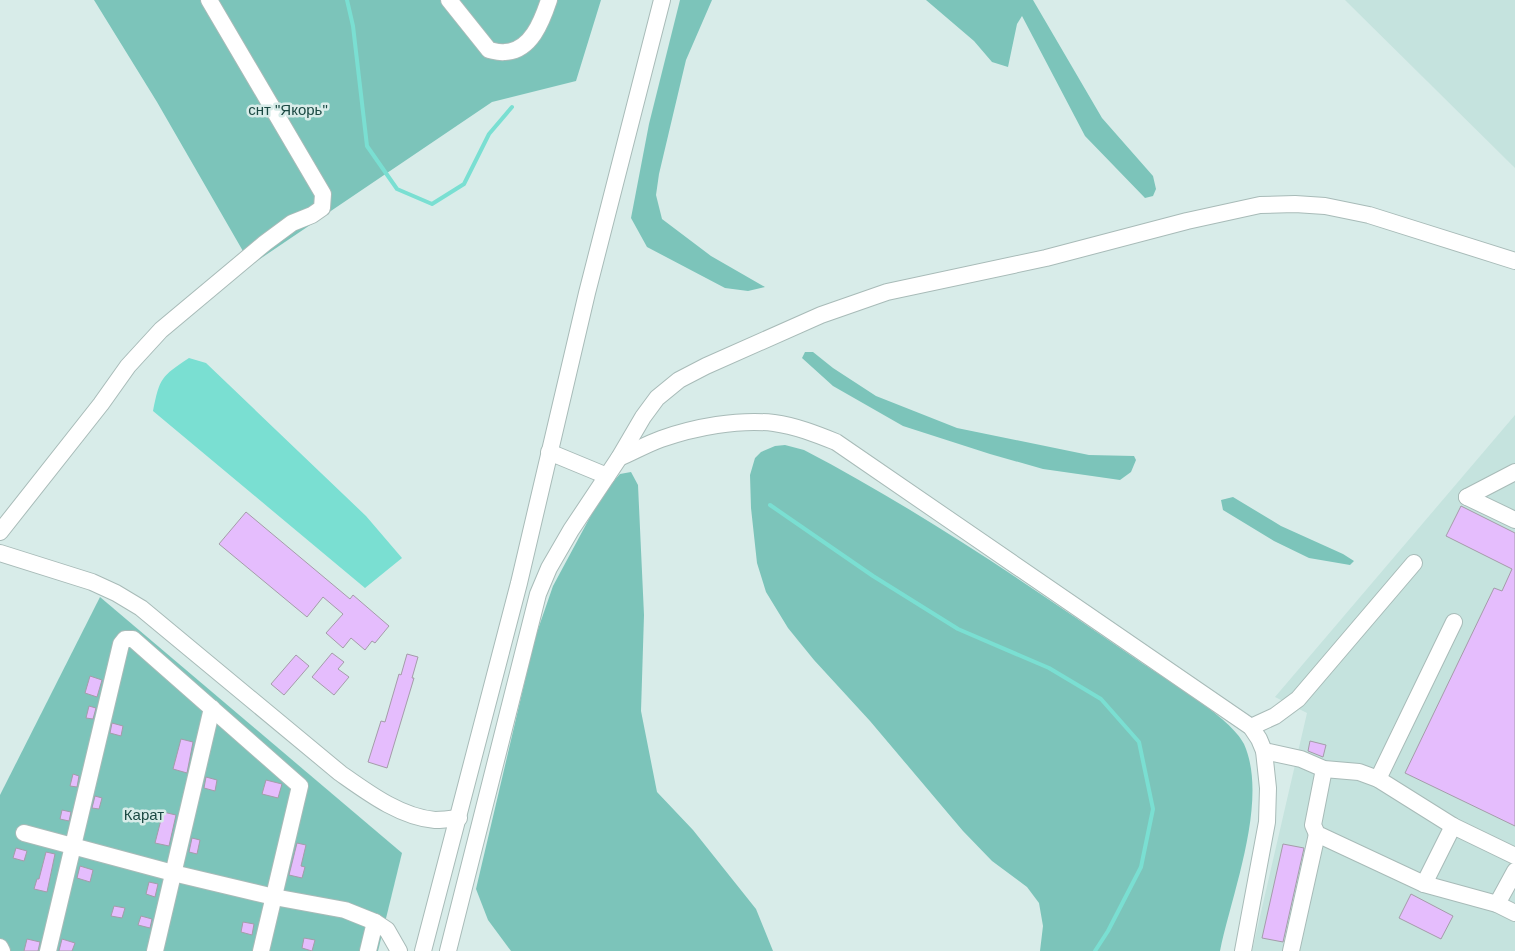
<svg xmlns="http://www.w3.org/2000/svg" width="1515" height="951" viewBox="0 0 1515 951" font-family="Arial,sans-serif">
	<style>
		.built { fill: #c5e3de }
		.green { fill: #7cc4ba }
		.water { fill: #7adfd2 }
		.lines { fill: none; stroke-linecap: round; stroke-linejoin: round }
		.stream { stroke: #7adfd2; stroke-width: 4 }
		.building { fill: #e5bdfd; stroke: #a49ca9 }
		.minor-casing { stroke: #a8bbb8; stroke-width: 18 }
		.minor { stroke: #fff; stroke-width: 16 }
		.labels { text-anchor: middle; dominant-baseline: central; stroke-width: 5; stroke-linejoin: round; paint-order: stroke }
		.park-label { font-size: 15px; fill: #1b4943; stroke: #d8ece9 }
	</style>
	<rect width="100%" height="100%" fill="#d8ece9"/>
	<g class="built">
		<path d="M1345 0H1515V168Z"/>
		<path d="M1515 415V951H1252L1307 713 1275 697Z"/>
	</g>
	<g class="green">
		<path d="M94 0H601L576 81 492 102 251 265 157 102Z"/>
		<path d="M680 0H712L686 60 659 174 656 195 662 219 711 256 765 287 748 291 725 288 647 247 631 218 649 124Z"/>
		<path d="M926 0H1033L1102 118 1153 176 1156 189 1153 196 1145 198 1085 136 1022 16 1017 24 1008 67 992 62 974 41Z"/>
		<path d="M805 352H813L833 368 876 396 957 428 1089 455 1134 456 1136 460 1131 472 1120 480 1043 469 990 454 903 426 833 386 802 358Z"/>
		<path d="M785 445 804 450C921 511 1030 586 1139 661 1164 678 1232 718 1244 744 1269 800 1232 893 1220 951H1040L1043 926 1039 903 1027 887 992 861 963 831 870 721 814 660 788 628 766 592 757 563 751 508 750 475 755 458 761 452 775 446Z"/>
		<path d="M631 472 638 485 644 615 641 711 657 792 693 830 756 909 773 951H511L488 920 476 889 535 638 553 586 603 493 620 474Z"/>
		<path d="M1233 497 1281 526 1343 554 1354 561 1350 565 1309 558 1274 541 1223 510 1221 500Z"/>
		<path d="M100 597 402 853 378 951H0V795Z"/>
	</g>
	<path class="water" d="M189 358 206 363 366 516 402 558 365 588 153 411C160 377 161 377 189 358Z"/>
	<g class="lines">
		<g class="stream">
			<path d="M347 0 353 26 367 146 397 189 432 204 464 184 489 134 512 107"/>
			<path d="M770 505 873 576 958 629 1049 668 1101 699 1139 742 1153 809 1141 867 1108 931 1095 951"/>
		</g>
	</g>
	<g class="building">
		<path d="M1461 506 1515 533V826L1405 773 1494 588 1502 591 1512 569 1446 536Z"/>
		<path d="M246 512 350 599 353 595 389 626 375 643 372 641 365 650 351 638 343 648 326 633 343 614 323 597 307 617 219 544Z"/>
		<path d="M332 653 344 662 338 669 349 677 334 695 312 677Z"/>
		<path d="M407 654 418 657 412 678H414L387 768 368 762 381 721 385 722 399 674 401 675Z"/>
		<path d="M296 655 309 666 284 695 271 684Z"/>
		<path d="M90 676 102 680 97 697 85 693Z"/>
		<path d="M89 706 96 708 93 719 86 718Z"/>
		<path d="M112 723 123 726 121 736 110 733Z"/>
		<path d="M181 739 193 742 187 773 173 769Z"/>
		<path d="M1310 741 1326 745 1323 757 1308 751Z"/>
		<path d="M73 774 79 776 77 787 70 786Z"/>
		<path d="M206 777 217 780 215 791 204 788Z"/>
		<path d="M266 780 282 784 278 798 262 794Z"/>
		<path d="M95 796 102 798 99 809 92 808Z"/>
		<path d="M62 810 71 812 69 821 60 819Z"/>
		<path d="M163 812 176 815 169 846 155 843Z"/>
		<path d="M192 838 200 840 197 854 189 852Z"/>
		<path d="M297 843 306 845 301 866 305 867 302 878 289 875Z"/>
		<path d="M1283 844 1304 848 1283 942 1262 938Z"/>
		<path d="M16 848 27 851 24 861 13 858Z"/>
		<path d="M46 852 55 854 47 892 34 889 37 879H39Z"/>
		<path d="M80 866 93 870 90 882 77 878Z"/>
		<path d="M149 882 158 884 155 897 146 894Z"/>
		<path d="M1411 894 1453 916 1441 939 1399 918Z"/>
		<path d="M114 906 125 908 122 918 111 916Z"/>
		<path d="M141 916 152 919 150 928 138 925Z"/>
		<path d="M243 922 254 924 252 935 241 932Z"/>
		<path d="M304 938 315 940 312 951 302 948Z"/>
		<path d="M27 939 40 942 38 951H24Z"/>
		<path d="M62 939 75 943 72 951H59Z"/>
	</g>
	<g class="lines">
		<defs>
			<g id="minor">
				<path d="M449 0 489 50C494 51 500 53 505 52 531 51 542 21 549 0"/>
				<path d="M549 452 607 476"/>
				<path d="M619 458C633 452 647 444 661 439 695 427 738 419 774 423 796 426 816 434 836 442L1251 727 1259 739 1264 751 1268 788 1267 822 1243 951"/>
				<path d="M1467 497 1515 472"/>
				<path d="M1467 497 1515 520"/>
				<path d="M0 532 101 404 128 366 161 330 265 243 292 223 312 215 322 208 323 194 209 0"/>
				<path d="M0 553 92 582 116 593 141 608 340 773C367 792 400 817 435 820 443 820 451 819 459 818"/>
				<path d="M1251 727 1275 716 1298 699 1414 563"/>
				<path d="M1264 751 1301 759 1324 769 1359 772 1378 779 1453 826 1515 856"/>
				<path d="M1324 769 1313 825 1317 834 1424 884 1497 904 1515 913"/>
				<path d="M1378 779 1454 622"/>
				<path d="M24 833 173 873 274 897 345 910 375 922 387 930 399 951"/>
				<path d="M1424 884 1453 826"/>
				<path d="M1497 904 1515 871"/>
				<path d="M0 947 2 951"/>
				<path d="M48 951 121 644 125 639H133L300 786 261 951"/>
				<path d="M155 951 212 708"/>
				<path d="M368 951 375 922"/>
				<path d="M423 951 519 583 587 293 662 0"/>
				<path d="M448 951 538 594 549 568 571 530 619 458 643 417 657 398 679 380 706 366 821 315 887 292 1046 258 1187 221 1260 205 1295 204 1325 206 1369 215 1515 261"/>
				<path d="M1291 951 1317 834"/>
			</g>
		</defs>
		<use href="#minor" class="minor-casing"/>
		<use href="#minor" class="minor"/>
	</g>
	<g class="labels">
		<g class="park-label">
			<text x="288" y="109">снт "Якорь"</text>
			<text x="144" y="814">Карат</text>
		</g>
	</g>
</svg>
